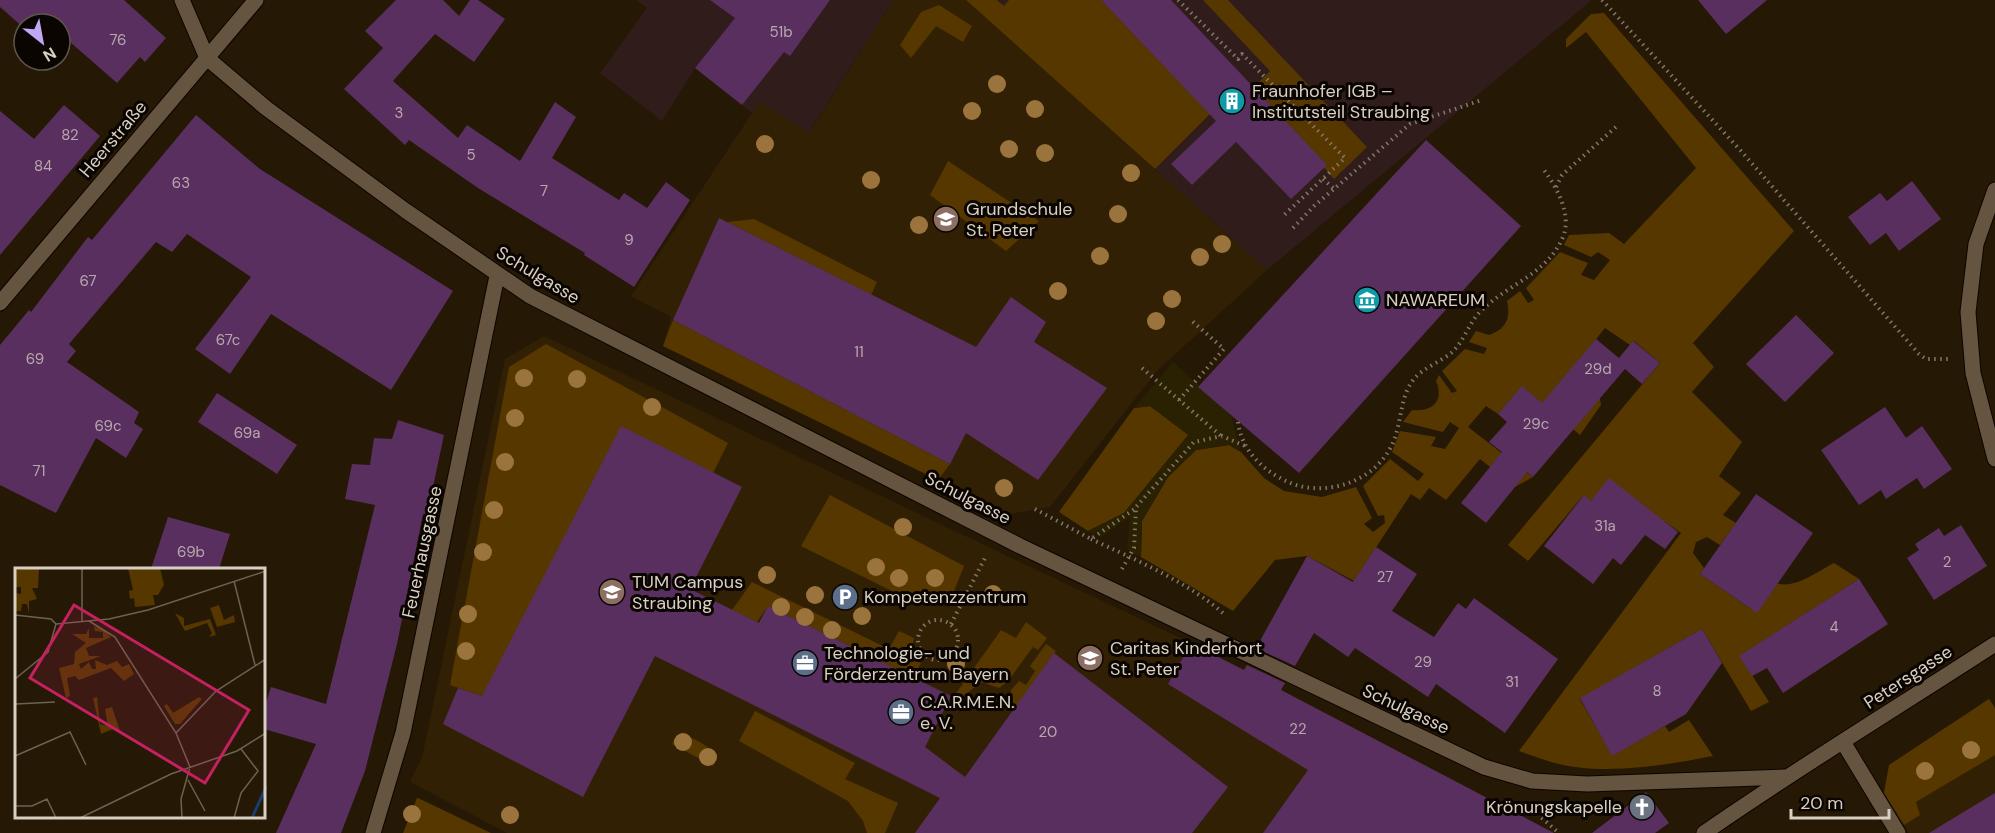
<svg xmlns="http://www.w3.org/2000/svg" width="1995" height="833" viewBox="0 0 1995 833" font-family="'DM Sans',sans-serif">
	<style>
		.commercial { fill: #2f1c1b }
		.built { fill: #322005 }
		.green { fill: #563700 }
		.sand { fill: #292101 }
		.building { fill: #592f60 }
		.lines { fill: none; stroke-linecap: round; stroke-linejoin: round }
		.minor-casing { stroke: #0e0400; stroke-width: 17 }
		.path { stroke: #837869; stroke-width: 4; stroke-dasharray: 1.5 4.5; stroke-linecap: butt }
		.minor { stroke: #655540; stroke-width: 15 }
		.tree { fill: #9b743d }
		.labels { text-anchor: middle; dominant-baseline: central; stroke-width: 6; stroke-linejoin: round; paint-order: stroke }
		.number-label { font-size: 15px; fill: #b9a8ab }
		.poi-label { font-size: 18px; fill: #d9d0c4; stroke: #0a0501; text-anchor: start }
		.street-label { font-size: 18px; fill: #d9d0c4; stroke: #0a0501 }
		.inset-river { fill: none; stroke: #15406f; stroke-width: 3 }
		.inset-road { fill: none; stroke: #6d6251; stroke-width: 1.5 }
		.view { fill: #c32160; fill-opacity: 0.15; stroke: #c32160; stroke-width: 3 }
		.inset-edge { fill: none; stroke: #d9d0c4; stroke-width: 3 }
	</style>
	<rect width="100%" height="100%" fill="#251805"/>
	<g class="commercial">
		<path d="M636 0H893L808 134 760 101 752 113 695 68 662 121 600 73 647 8Z"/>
		<path d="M966 0H1592L1267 270Z"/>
	</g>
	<g class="built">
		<path d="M893 0H966L1267 270 1157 371 1050 507 1009 514 663 346 671 317 631 296 760 101 809 133Z"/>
		<path d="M544 336 1191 643 1469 788 1504 817 1513 808 1543 833H507L410 782 422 758 505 359Z"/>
		<path d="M1989 699 1995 708V833H1909L1884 793 1889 765Z"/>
	</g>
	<g class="green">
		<path d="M966 0H997L1004 6 1009 0H1101L1210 114 1155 169Z"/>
		<path d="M1203 0H1228L1367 147 1334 179 1254 87 1270 71Z"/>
		<path d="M939 5 972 26 963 42 936 26 911 58 900 45 921 12Z"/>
		<path d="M1604 13 1794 231 1693 343 1714 367 1692 392 1742 442 1719 476 1741 493 1723 515 1736 523 1720 545 1707 537 1696 542 1693 553 1704 568 1700 574 1748 607 1768 579C1789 594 1813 574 1834 563L1859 579 1740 656 1769 702 1751 711 1702 629 1580 699 1612 755 1665 726 1669 732 1689 720 1713 756C1666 765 1602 776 1555 763 1543 760 1531 755 1519 751L1681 533 1658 517 1591 501 1583 496 1528 561 1508 545 1660 363 1634 341 1630 345 1605 328 1567 376 1600 399 1601 405 1580 435 1522 387 1498 414 1486 406 1468 427 1533 477 1515 487 1480 459 1446 500 1429 488 1420 500 1411 494 1354 581 1307 556 1275 560 1233 611 1141 557 1142 521 1168 477 1196 450 1229 445 1241 452 1264 478 1284 491 1322 497 1356 487 1372 518 1364 524 1373 532 1385 523 1384 515 1378 516 1363 486 1390 459 1418 481 1424 474 1392 452 1400 431 1436 437 1431 446 1445 449 1459 428 1450 422 1443 432 1403 422 1412 410C1431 412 1445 402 1436 381L1439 375 1452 393 1457 391 1442 371 1465 349 1484 354 1487 348 1469 342 1476 331 1489 335C1506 329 1511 319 1507 301L1520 291 1528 303 1534 300 1526 288 1560 252 1588 263 1581 275 1594 280 1610 260 1598 252 1591 257 1564 245 1569 235 1609 233 1624 244 1696 168 1586 32 1566 48V39L1591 14Z"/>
		<path d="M948 161 1039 221 1006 251 930 195Z"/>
		<path d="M754 219 877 282 871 295 727 222Z"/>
		<path d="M673 320 950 464 938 480 663 346Z"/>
		<path d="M546 344 728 443 713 473 482 696 450 685 509 367Z"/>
		<path d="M1150 406 1189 435 1124 513 1088 531 1059 512 1134 408Z"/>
		<path d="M830 495 964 566 948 606 914 602 801 546Z"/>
		<path d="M752 582 889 649 899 631 914 638 911 652 921 663 913 678 768 606 757 622 732 610Z"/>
		<path d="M1026 622 1047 638 1038 650 1033 647 1008 681 999 688 981 682 961 698 954 696 1001 630 1016 638Z"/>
		<path d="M1046 644 1056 651 1016 707 1011 701V690L1019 681 1026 685 1035 671 1030 666Z"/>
		<path d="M1989 699 1995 708V755L1916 802 1920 815 1904 825 1884 793 1889 765Z"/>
		<path d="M755 711 855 763 845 779 898 803 885 833H867L863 821 848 801 739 741Z"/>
		<path d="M677 735C690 734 709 746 717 756L713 766 672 744Z"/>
		<path d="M417 798H418L491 833H403Z"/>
	</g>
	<path class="sand" d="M1173 362 1231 415 1241 452 1229 445 1196 450 1168 477 1142 521 1141 557 1127 550 1130 517 1101 537 1088 531 1124 513 1188 435 1150 406 1134 408Z"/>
	<g class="building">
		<path d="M0 0H124L166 38 145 62 140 57 117 83 70 42 60 54V24H24V28L0 7Z"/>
		<path d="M396 0H443L459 16 470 0H478L505 19 474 62 435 34 393 81 458 138 467 125 520 161 555 102 576 117 552 158 619 200 624 193 647 208 666 182 690 200 634 287 584 255 585 253 478 188 409 140 405 145 344 89 383 48 365 31Z"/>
		<path d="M710 0H830L790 56 784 52 742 105 695 68 735 18Z"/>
		<path d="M1101 0H1171L1327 165 1291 199 1236 142 1192 185 1171 164 1216 121Z"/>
		<path d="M1698 0H1767L1726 34Z"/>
		<path d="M64 105 100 136 0 255V111L34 139Z"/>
		<path d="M196 115 260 169 453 291 391 390 271 314 230 374 195 349 251 277 187 234 172 252 156 242 69 344 76 351 67 362 139 412 134 423 143 429 126 458 96 438 56 513 0 485V345L29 310 31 312 88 237 92 240Z"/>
		<path d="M1426 140 1521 226 1299 473 1198 387Z"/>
		<path d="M1912 181 1941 219 1899 251 1886 233 1870 245 1848 217 1880 193 1887 201Z"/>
		<path d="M719 218 976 347 1011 297 1046 322 1034 342 1107 388 1038 480 966 433 950 464 673 320Z"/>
		<path d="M1796 315 1834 353 1785 402 1746 364Z"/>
		<path d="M1596 339 1619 358 1633 341 1660 363 1642 384 1625 369 1533 477 1527 472 1486 523 1461 503 1502 452 1489 442 1507 422 1498 414 1522 386 1542 403Z"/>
		<path d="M217 393 297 445 277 474 198 422Z"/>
		<path d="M1885 407 1906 438 1922 426 1952 469 1924 489 1917 478 1886 499 1881 490 1859 505 1821 450Z"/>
		<path d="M398 420 444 435 427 515 423 514 397 644 365 771 341 833H276L316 744 264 729V709L271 687 326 704 375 505 345 499 352 464 370 465 374 438 392 439Z"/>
		<path d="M621 426 742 487 690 589 759 623 768 606 951 696 925 747 965 777 1054 653 1228 787 1192 833H915L940 798 655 656 583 797 443 724 458 688 482 696Z"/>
		<path d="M1609 478 1678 532 1665 549 1645 535 1621 565 1613 558 1593 584 1544 546 1584 495 1591 501Z"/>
		<path d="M1756 494 1813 533 1757 613 1700 574Z"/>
		<path d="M168 517 230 534 219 569H151Z"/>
		<path d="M1961 525 1987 566 1934 600 1907 558 1919 550 1915 544 1939 528 1944 536Z"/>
		<path d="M1376 547 1417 574 1392 611 1434 637 1458 603 1466 609 1474 598 1558 659 1505 733 1436 684 1428 697 1355 648 1348 657 1314 633 1295 666 1256 648 1307 556 1353 582Z"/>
		<path d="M1859 579 1888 624 1783 693 1767 668 1752 676 1739 656Z"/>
		<path d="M1702 629 1722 663 1686 714 1612 756 1580 698Z"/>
		<path d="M1191 643 1244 670 1247 665 1285 683 1281 690 1554 833H1263L1308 770 1168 684Z"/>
		<path d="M1646 792 1669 823 1655 833H1592Z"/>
		<path d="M1995 793V833H1929Z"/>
	</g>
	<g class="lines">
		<defs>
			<g id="minor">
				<path d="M182 0 207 58 266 108 406 211 530 296 1020 546 1484 767 1532 781 1587 784 1784 777"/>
				<path d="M1995 190 1976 244 1968 312 1973 373 1995 459"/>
				<path d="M0 303 256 0"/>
				<path d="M1843 742 1898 833"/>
				<path d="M373 833 403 733 497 276"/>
				<path d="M1704 833C1799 767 1898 707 1995 644"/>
			</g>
		</defs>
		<use href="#minor" class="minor-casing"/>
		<g class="path">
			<path d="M1178 0 1238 59 1242 54 1345 158 1282 217"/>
			<path d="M1602 0 1741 151 1919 354 1926 359H1950"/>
			<path d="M1323 179 1334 189"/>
			<path d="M1556 187 1562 175 1617 126"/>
			<path d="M1293 228 1314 206 1410 124 1482 100"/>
			<path d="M1142 368 1221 436"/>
			<path d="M1179 400 1224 349 1192 321"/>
			<path d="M1238 422C1241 447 1258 466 1280 478 1319 501 1377 484 1394 440 1402 420 1400 396 1414 379 1423 368 1440 362 1451 353 1465 341 1469 321 1483 309 1510 283 1547 274 1563 237 1572 214 1557 188 1544 170"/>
			<path d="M1035 509 1091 539 1136 508"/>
			<path d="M1091 539C1132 558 1192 584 1225 615"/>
			<path d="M1122 569 1134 548 1136 507 1194 442 1222 436 1245 446"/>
			<circle cx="938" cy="640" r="20"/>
			<path d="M951 624 986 556"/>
			<path d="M1528 806 1559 833"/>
		</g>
		<use href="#minor" class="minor"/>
	</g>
	<g class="tree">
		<circle cx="997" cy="84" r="9"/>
		<circle cx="1035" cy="109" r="9"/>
		<circle cx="972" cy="111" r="9"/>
		<circle cx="765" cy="144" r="9"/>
		<circle cx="1009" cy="149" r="9"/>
		<circle cx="1045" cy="153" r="9"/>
		<circle cx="1131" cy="173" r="9"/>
		<circle cx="871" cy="180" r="9"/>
		<circle cx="1118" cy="214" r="9"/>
		<circle cx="919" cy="225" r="9"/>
		<circle cx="1222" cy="244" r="9"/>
		<circle cx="1100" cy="256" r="9"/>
		<circle cx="1200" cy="257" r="9"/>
		<circle cx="1058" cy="291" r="9"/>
		<circle cx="1172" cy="299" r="9"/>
		<circle cx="1156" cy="321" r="9"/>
		<circle cx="524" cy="378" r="9"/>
		<circle cx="577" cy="379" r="9"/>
		<circle cx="652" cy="407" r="9"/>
		<circle cx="515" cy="418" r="9"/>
		<circle cx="505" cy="462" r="9"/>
		<circle cx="1004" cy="488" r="9"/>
		<circle cx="494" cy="510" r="9"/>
		<circle cx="903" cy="527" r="9"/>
		<circle cx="483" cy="552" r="9"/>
		<circle cx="876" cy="567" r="9"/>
		<circle cx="767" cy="575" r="9"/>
		<circle cx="899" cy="578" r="9"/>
		<circle cx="935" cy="578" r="9"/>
		<circle cx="993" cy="594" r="9"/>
		<circle cx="815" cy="595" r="9"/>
		<circle cx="781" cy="607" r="9"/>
		<circle cx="468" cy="614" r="9"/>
		<circle cx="862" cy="616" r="9"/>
		<circle cx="805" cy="617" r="9"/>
		<circle cx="832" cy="630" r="9"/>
		<circle cx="466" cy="651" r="9"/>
		<circle cx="956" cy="664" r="9"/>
		<circle cx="683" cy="742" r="9"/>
		<circle cx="1971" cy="750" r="9"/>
		<circle cx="708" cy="757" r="9"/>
		<circle cx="1925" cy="771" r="9"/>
		<circle cx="412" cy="814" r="9"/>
		<circle cx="510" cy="815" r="9"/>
	</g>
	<defs>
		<symbol id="building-disc" viewBox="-11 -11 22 22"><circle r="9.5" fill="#0f9aa8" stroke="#0a0501"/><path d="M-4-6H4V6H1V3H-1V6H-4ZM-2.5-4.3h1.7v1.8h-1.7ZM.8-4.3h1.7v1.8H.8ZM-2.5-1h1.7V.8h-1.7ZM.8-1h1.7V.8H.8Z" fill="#fff"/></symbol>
		<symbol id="school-disc" viewBox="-11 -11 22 22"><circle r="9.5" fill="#8d6e63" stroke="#0a0501"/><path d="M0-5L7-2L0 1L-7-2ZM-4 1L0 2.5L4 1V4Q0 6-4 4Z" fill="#fff"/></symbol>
		<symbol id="museum-disc" viewBox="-11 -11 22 22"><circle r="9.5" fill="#0f9aa8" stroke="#0a0501"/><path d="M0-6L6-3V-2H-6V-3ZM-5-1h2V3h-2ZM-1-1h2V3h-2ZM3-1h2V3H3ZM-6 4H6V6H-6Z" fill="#fff"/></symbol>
		<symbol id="university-disc" viewBox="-11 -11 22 22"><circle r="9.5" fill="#8d6e63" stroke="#0a0501"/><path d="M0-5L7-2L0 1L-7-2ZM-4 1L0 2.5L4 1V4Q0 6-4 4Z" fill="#fff"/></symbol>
		<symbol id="parking-disc" viewBox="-11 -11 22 22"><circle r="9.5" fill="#5c6f8a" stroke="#0a0501"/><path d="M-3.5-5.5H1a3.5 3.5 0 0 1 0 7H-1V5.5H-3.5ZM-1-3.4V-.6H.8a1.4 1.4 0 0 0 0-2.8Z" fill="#fff"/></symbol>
		<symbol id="office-disc" viewBox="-11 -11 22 22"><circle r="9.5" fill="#5c6f8a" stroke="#0a0501"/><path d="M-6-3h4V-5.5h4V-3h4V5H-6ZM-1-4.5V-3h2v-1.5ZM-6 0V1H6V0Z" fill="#fff"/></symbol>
		<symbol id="church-disc" viewBox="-11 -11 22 22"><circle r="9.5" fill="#6b7280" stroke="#0a0501"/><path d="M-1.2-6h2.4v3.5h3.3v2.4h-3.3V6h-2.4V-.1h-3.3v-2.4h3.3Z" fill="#fff"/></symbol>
	</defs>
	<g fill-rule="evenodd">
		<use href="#building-disc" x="1217" y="86" width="30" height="30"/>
		<use href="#school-disc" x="931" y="204" width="30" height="30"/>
		<use href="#museum-disc" x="1352" y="285" width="30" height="30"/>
		<use href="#university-disc" x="597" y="577" width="30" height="30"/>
		<use href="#parking-disc" x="830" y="582" width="30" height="30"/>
		<use href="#school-disc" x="1075" y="643" width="30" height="30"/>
		<use href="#office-disc" x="790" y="648" width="30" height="30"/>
		<use href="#office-disc" x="886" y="697" width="30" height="30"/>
		<use href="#church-disc" x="1627" y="792" width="30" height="30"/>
	</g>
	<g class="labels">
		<g class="number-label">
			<text x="781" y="32">51b</text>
			<text x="118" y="40">76</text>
			<text x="399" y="113">3</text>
			<text x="70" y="135">82</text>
			<text x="471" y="155">5</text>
			<text x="43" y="166">84</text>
			<text x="181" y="183">63</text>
			<text x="544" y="191">7</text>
			<text x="629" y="240">9</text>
			<text x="88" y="281">67</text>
			<text x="228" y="340">67c</text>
			<text x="859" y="352">11</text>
			<text x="35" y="359">69</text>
			<text x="1598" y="369">29d</text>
			<text x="1536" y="424">29c</text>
			<text x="108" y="426">69c</text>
			<text x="247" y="433">69a</text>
			<text x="39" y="471">71</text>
			<text x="1605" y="526">31a</text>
			<text x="191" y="552">69b</text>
			<text x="1947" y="562">2</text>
			<text x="1385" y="577">27</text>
			<text x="1834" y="627">4</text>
			<text x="1423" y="662">29</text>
			<text x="1512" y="682">31</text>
			<text x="1657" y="691">8</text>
			<text x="1298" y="729">22</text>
			<text x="1048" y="732">20</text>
		</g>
		<g class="poi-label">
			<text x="1252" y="91">Fraunhofer IGB –<tspan x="1252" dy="21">Institutsteil Straubing</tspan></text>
			<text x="966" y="209">Grundschule<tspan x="966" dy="21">St. Peter</tspan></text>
			<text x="1386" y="300">NAWAREUM</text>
			<text x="632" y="582">TUM Campus<tspan x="632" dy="21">Straubing</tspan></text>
			<text x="864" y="597">Kompetenzzentrum</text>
			<text x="1110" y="648">Caritas Kinderhort<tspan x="1110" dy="21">St. Peter</tspan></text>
			<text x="824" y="653">Technologie- und<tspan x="824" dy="21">Förderzentrum Bayern</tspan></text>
			<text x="920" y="702">C.A.R.M.E.N.<tspan x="920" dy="21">e. V.</tspan></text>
			<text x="1622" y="807" text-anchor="end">Krönungskapelle</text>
		</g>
		<g class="street-label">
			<text transform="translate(113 139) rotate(-50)">Heerstraße</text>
			<text transform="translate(538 275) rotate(31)">Schulgasse</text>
			<text transform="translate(968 498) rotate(27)">Schulgasse</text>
			<text transform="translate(422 552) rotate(-78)">Feuerhausgasse</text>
			<text transform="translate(1908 677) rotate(-33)">Petersgasse</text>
			<text transform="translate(1406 709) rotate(25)">Schulgasse</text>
		</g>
	</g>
	<g transform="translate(15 568)">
		<rect width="250" height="250" fill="#251805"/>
		<path d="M24 0 23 20H17L22 31 14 33V46L12 36H7L6 43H1L0 25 6 26V19H0V2ZM113 0H145L149 17 143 27H138L140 37 120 39 119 30 115 31 114 23 118 22ZM204 37 209 52 219 47 220 54 202 59 195 40ZM160 45 169 50V58L195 51 201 67 194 69 197 65 192 55 170 63ZM79 58 90 63 96 69 71 80 74 88H86L64 96 66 101 74 94 77 101H81L80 92 92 97 102 93 107 99 114 96 119 106 109 113 96 100 64 112 60 108 52 110 55 128 51 130 44 100 59 96 60 84 71 75 57 66H71L74 60V70H88V64L80 63ZM82 129 85 156 93 158 90 141 97 139 106 166 98 161 86 166 78 130ZM184 129 187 131 165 156H160L149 138 152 136 158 145Z" fill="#563700"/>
		<path class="inset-river" d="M237 250 251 219"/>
		<path class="inset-road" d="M67 0V53M219 13 240 97M0 47 36 51 41 56M74 53 100 69 161 165 175 199 166 231 167 250M41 56 94 51 133 42 251 3M0 111 33 84 41 56M0 127V162M1 136 40 134M161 165 201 123 251 91M0 188 55 164 71 197M173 212 190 243M0 238H17L32 231 41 250M65 250 156 206 222 183 251 165M219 250 226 225 243 203 226 181"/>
		<path class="view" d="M59 37 234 142 190 215 15 110Z"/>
		<rect width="250" height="250" class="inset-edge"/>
	</g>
	<g transform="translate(42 42) rotate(149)"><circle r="28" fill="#0a0501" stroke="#5d564f" stroke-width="1.5"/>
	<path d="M0-4.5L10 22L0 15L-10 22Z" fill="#c0a8f4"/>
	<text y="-9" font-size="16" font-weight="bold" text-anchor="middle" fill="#d9d0c4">N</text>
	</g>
	<path d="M1791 809v9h98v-9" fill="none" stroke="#d9d0c4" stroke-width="3"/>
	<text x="1800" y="809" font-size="18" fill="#d9d0c4" stroke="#0a0501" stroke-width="4.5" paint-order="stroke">20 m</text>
</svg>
